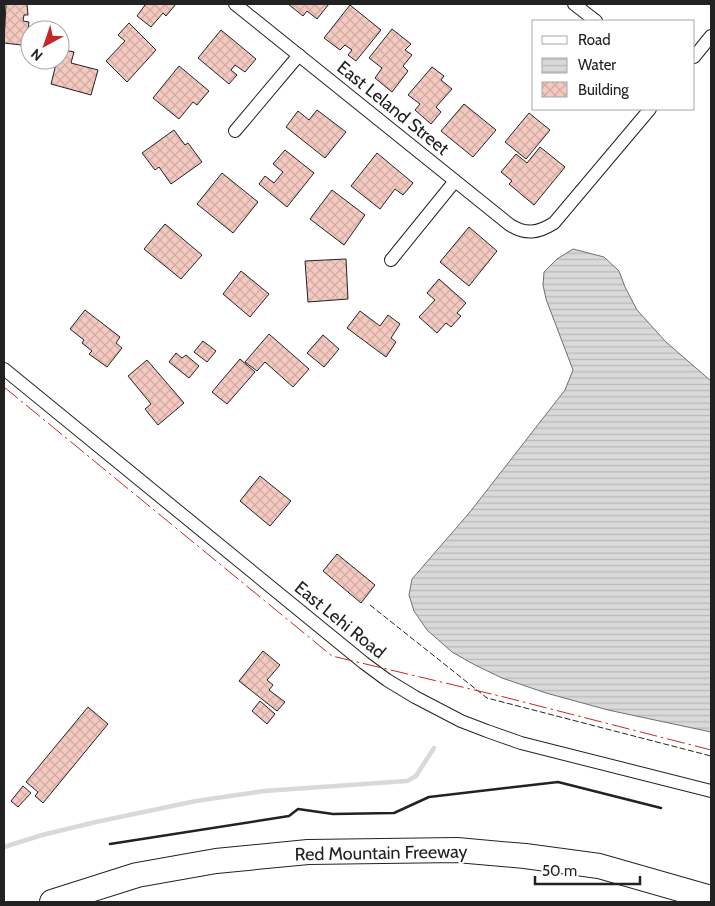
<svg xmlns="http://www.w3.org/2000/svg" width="715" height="906" viewBox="0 0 715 906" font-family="Cabin,sans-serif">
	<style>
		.water { fill: url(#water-rules); stroke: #6f6f6f }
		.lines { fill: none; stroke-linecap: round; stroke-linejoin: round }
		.stream { stroke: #d9d9d9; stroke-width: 4.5 }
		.building { fill: url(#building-cross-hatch); stroke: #222 }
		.minor-casing { stroke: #222; stroke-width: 14 }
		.motorway-casing { stroke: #222; stroke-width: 26 }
		.minor { stroke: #fff; stroke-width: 12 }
		.motorway { stroke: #fff; stroke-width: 24 }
		.fence { stroke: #222; stroke-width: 1; stroke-dasharray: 6 2.5; stroke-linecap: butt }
		.wall { stroke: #222; stroke-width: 2.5 }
		.power { stroke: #c62828; stroke-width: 1; stroke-dasharray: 18 4 2.5 4; stroke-linecap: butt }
		.labels { text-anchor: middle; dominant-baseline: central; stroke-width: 4; stroke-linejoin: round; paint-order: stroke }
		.street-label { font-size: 18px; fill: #222; stroke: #fff }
	</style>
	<defs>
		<pattern id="water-rules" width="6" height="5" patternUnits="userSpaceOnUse" patternTransform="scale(1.25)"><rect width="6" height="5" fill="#d9d9d9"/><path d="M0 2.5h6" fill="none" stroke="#bababa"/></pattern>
		<pattern id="building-cross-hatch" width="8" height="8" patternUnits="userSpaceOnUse" patternTransform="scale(1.25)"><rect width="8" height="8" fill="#f3c9c0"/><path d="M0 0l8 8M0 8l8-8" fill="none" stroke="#d0aca5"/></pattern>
	</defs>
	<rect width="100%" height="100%" fill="#fff"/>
	<path class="water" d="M573 249 604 257 619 271 625 287 637 310 666 342 711 381V732L608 710 546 693 502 678 475 665 452 652 427 630 414 611 409 595 412 579 470 512 565 390 573 370 546 299 543 285 544 272 557 259Z"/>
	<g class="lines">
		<path class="stream" d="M4 847 42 835 96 822 196 801 264 791 407 781 416 776 434 748"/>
	</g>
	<g class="building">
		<path d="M6 4H27L28 15H24L23 21 29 22 28 30 38 26 40 30H30V46L4 43Z"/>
		<path d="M143 4H176L166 16 163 13 151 27 137 16 145 5Z"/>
		<path d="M288 4H329L317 19 307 11 303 16Z"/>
		<path d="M350 5 381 30 356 61 348 55 352 50 345 45 340 50 324 38Z"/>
		<path d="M129 23 156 50 127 82 106 61 125 41 118 35Z"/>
		<path d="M392 29 411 44 405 50 412 55 403 66 408 71 392 92 375 78 382 68 369 58Z"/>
		<path d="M221 30 256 59 245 72 235 65 231 70 237 75 229 84 198 58Z"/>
		<path d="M60 49 74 52 71 63 98 70 91 95 51 84 57 60H60Z"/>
		<path d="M179 66 209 91 197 105 193 102 179 119 153 98Z"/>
		<path d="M432 67 444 76 441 80 452 89 436 107 441 112 431 124 415 110 420 104 408 95Z"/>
		<path d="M464 104 496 130 473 157 441 131Z"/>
		<path d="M317 110 346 132 325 158 286 127 298 111 309 120Z"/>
		<path d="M529 113 550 130 526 159 505 142Z"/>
		<path d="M174 130 185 145 188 143 202 162 171 184 159 167 155 170 142 153Z"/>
		<path d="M540 147 565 167 534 205 509 184 512 181 501 172 516 154 527 163Z"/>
		<path d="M285 150 314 173 287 207 259 184 265 176 274 183 283 172 273 164Z"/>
		<path d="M377 153 413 183 403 195 395 189 380 209 351 186Z"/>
		<path d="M222 173 258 202 233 233 197 204Z"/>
		<path d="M332 190 365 215 344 245 310 219Z"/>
		<path d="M165 224 202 255 181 279 144 249Z"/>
		<path d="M469 227 497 251 469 286 440 262Z"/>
		<path d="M346 259 348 299 308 302 305 261Z"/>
		<path d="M241 271 269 294 250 317 223 294Z"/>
		<path d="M439 279 466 303 457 313 461 316 451 327 446 323 437 333 419 317 435 300 427 293Z"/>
		<path d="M85 310 120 337 116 343 122 348 107 367 89 354 92 351 82 343 84 340 70 329Z"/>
		<path d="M360 311 380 326 388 315 400 324 391 338 396 342 386 357 347 328Z"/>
		<path d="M269 334 309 369 293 387 265 362 257 371 245 362Z"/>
		<path d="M323 335 339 349 324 367 307 353Z"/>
		<path d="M203 341 216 351 207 362 194 352Z"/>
		<path d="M176 353 182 358 186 355 199 366 189 378 169 362Z"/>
		<path d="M240 359 255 372 227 404 212 392Z"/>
		<path d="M147 360 184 403 158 425 145 409 151 404 128 376Z"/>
		<path d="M260 476 291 501 270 526 240 501Z"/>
		<path d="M337 554 375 585 361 603 323 571Z"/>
		<path d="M263 651 280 665 267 680 273 685 269 690 285 702 277 711 239 681Z"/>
		<path d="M260 701 275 714 267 724 252 711Z"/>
		<path d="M88 707 108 724 43 803 35 796 38 792 26 782Z"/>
		<path d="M23 786 31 793 18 807 11 801Z"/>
	</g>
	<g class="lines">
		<defs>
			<g id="minor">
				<path d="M235 4 510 225C526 235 538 233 554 223L650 109"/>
				<path d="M574 4 596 21"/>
				<path d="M694 57 711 36"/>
				<path d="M235 131 299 55"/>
				<path d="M391 260 455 181"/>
				<path d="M4 369 364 663 387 680 415 697 461 721 487 731 521 743 711 791"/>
			</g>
			<path id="motorway" d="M52 902 137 875 216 861 308 852 457 850 525 856 599 866 711 898"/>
		</defs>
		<use href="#minor" class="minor-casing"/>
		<use href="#motorway" class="motorway-casing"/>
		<use href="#minor" class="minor"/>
		<use href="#motorway" class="motorway"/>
		<path class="fence" d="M370 605 487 698 711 756"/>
		<path class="wall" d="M110 844 289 816 298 809 333 814 394 813 429 797 558 782 661 808"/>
		<path class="power" d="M4 387 332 656 504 697 711 750"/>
	</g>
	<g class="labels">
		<g class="street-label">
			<text transform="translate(393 108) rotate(39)">East Leland Street</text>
			<text transform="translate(340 620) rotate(39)">East Lehi Road</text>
			<text transform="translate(381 853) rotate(-1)">Red Mountain Freeway</text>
		</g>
	</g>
	<rect width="715" height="906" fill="none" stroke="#222222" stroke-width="10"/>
	<rect x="532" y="20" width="162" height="90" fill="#ffffff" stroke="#a7a7a7"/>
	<rect x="542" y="36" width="25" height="8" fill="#ffffff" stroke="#a7a7a7"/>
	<text x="578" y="45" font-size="15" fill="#222222">Road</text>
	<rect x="542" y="58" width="25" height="15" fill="url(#water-rules)" stroke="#a7a7a7"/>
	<text x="578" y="70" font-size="15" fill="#222222">Water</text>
	<rect x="542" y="82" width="25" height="15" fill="url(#building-cross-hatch)" stroke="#a7a7a7"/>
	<text x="578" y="95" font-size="15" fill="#222222">Building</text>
	<g transform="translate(45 45) rotate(220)"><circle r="24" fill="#ffffff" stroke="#a7a7a7"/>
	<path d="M0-4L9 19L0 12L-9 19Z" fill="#c62828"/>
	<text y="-8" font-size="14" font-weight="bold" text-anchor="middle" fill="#222222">N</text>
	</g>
	<path d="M535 876v8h105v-8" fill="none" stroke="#222222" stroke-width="2.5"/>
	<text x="542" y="876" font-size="15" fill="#222222" stroke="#ffffff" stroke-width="4" paint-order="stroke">50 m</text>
</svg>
